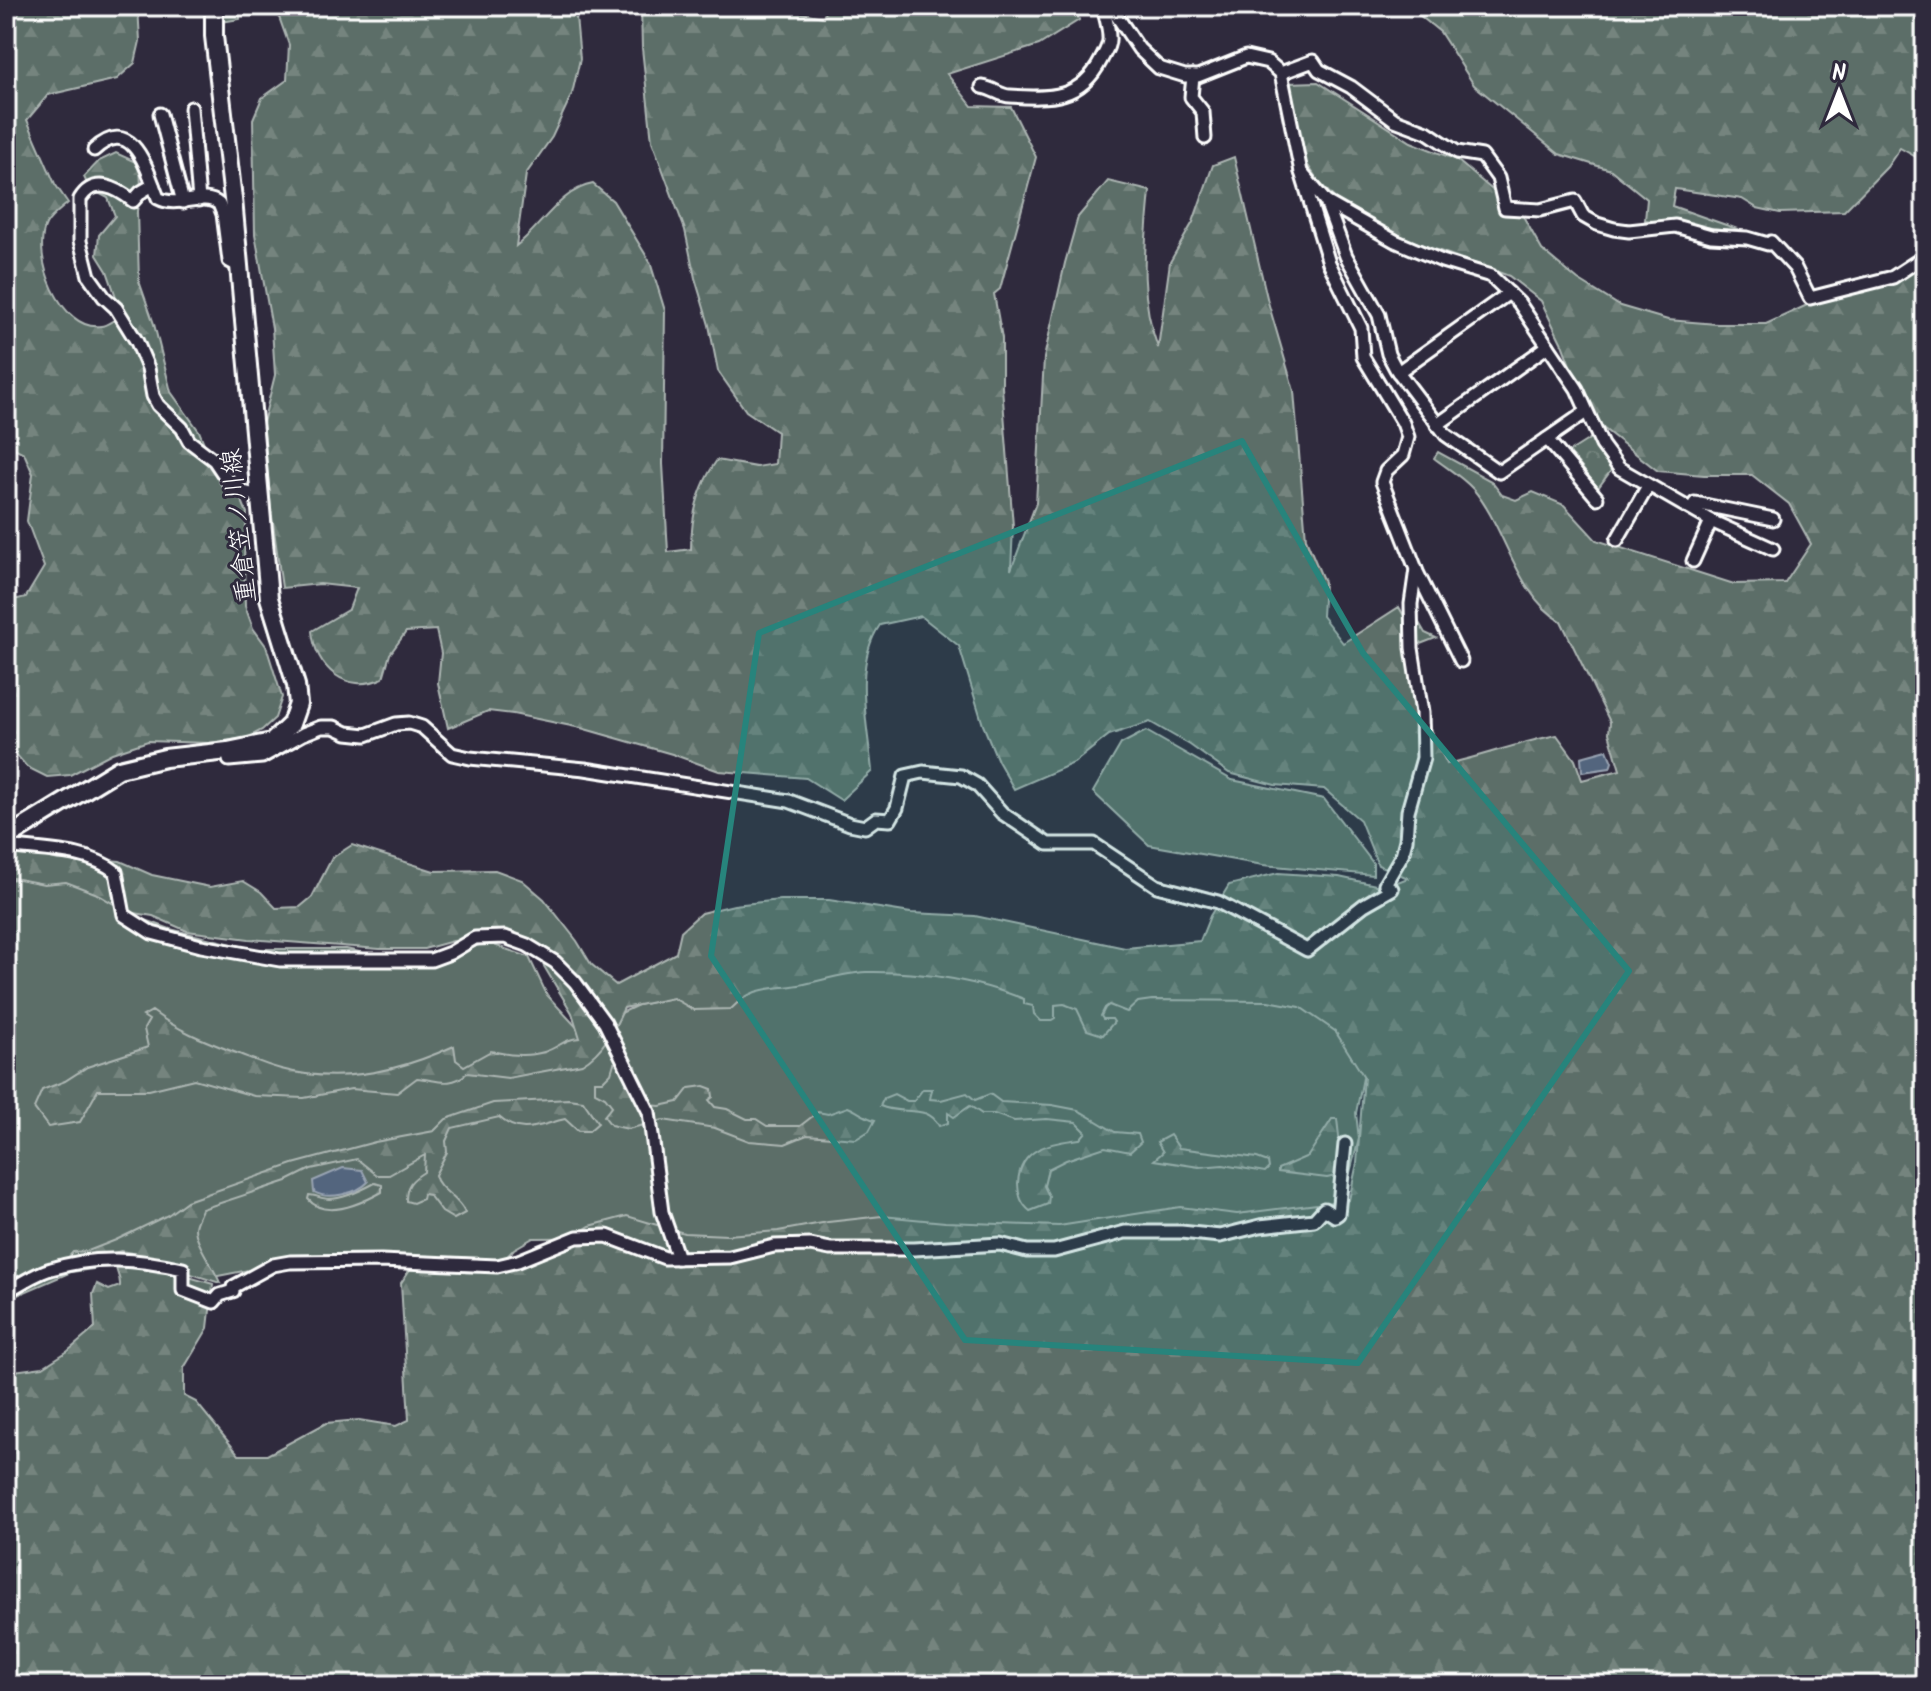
<svg xmlns="http://www.w3.org/2000/svg" width="1931" height="1691" viewBox="0 0 1931 1691" font-family="Kalam,'Klee One',sans-serif">
	<style>
		.green { fill: #5b6e67; stroke: #adb6b3; stroke-width: 2 }
		.forest { fill: url(#forest-firs); stroke: #adb6b3; stroke-width: 2 }
		.park { fill: url(#park-crowns); stroke: #adb6b3; stroke-width: 2 }
		.water { fill: #53657e; stroke: #98a3b2; stroke-width: 2 }
		.lines { fill: none; stroke-linecap: round; stroke-linejoin: round }
		.minor-casing { stroke: #fff; stroke-width: 17 }
		.secondary-casing { stroke: #fff; stroke-width: 22 }
		.minor { stroke: #2f2a3d; stroke-width: 11 }
		.secondary { stroke: #2f2a3d; stroke-width: 16 }
		.marked { fill: #27847c; fill-opacity: 0.2; stroke: #27847c; stroke-width: 6; stroke-linejoin: round }
		.labels { text-anchor: middle; dominant-baseline: central; stroke-width: 6; stroke-linejoin: round; paint-order: stroke }
		.street-label { font-size: 26px; fill: #fff; stroke: #2f2a3d }
	</style>
	<defs>
		<pattern id="forest-firs" width="22" height="20" patternUnits="userSpaceOnUse" patternTransform="scale(2)"><rect width="22" height="20" fill="#5b6e67"/><path d="M5 1l3.5 6h-7zM16 11l3.5 6h-7z" fill="#74847e"/></pattern>
		<pattern id="park-crowns" width="20" height="18" patternUnits="userSpaceOnUse" patternTransform="scale(2)"><rect width="20" height="18" fill="#5b6e67"/><path d="M2 6a3 3 0 1 1 6 0M12 15a3 3 0 1 1 6 0" fill="none" stroke="#74847e"/></pattern>
	</defs>
	<rect width="100%" height="100%" fill="#2f2a3d"/>
	<filter id="ink" filterUnits="userSpaceOnUse"><feTurbulence type="fractalNoise" baseFrequency=".0125" numOctaves="2"/><feDisplacementMap in="SourceGraphic" scale="16" xChannelSelector="R" yChannelSelector="G"/><feConvolveMatrix kernelMatrix="1 2 1 2 8 2 1 2 1" color-interpolation-filters="sRGB"/></filter>
	<g filter="url(#ink)">
		<g class="green">
			<path d="M1146 731 1232 780 1324 799 1373 863V875L1263 865 1149 845 1093 792 1121 744Z"/>
			<path d="M39 877 68 881 92 890 132 915 170 929 253 949H346L382 957 447 956 479 945H494L529 957 547 995 581 1032 638 1005 671 998 702 1006 756 986 860 969 1293 996 1339 1034 1364 1073 1356 1113 1359 1139 1341 1206 1101 1233 533 1238 514 1249 501 1263 259 1268 213 1277 141 1257 93 1269 71 1272 6 1300V880Z"/>
		</g>
		<g class="forest">
			<path d="M6 6H138L140 41 135 63 117 79 48 95 27 120 55 184 68 203C61 209 50 217 46 225 31 256 61 332 101 326 106 326 113 320 118 318L115 294 107 271 97 255 99 235 115 216 108 198 89 188 84 177 99 161 116 153 140 164 141 188 137 211 139 281 154 324 171 392 199 431 218 478 238 491 247 513 244 558 245 606 253 628 266 646 282 697 275 718 262 730 247 738 208 743 148 741 112 753 70 775 47 777 27 767 8 745 6 730V602L26 597 44 567 27 521 33 474 24 453 6 444Z"/>
			<path d="M220 6H240V19L221 22Z"/>
			<path d="M275 6H575L580 59 572 94 552 137 526 174 516 246C540 228 561 189 593 184L613 201 650 262 665 311 663 464 668 552 691 549C691 516 698 487 717 460L756 467 775 464 777 432 746 411 718 371 709 325 695 278 685 230 652 141 642 48 641 6H797L802 13 823 17 827 6H1075L1079 20 1039 45 947 74 972 106 1011 107 1036 157 1000 289 994 294 1002 338V387L1013 526 1011 570 1036 503 1044 358 1065 263 1078 217 1108 181 1150 191C1145 248 1138 294 1158 348L1170 262 1193 222 1213 165 1234 157 1268 302 1294 391 1306 539 1324 582 1322 616 1343 643 1399 607 1404 616 1418 621 1425 633 1436 638 1415 646 1430 729 1447 764C1484 756 1519 742 1557 735L1575 760 1582 780 1620 770 1609 733 1610 722 1561 621C1517 597 1505 526 1473 489 1462 477 1447 468 1434 458L1438 452 1491 481 1502 495 1516 500 1533 492 1564 505 1596 540 1734 584 1785 583 1811 544 1789 504 1752 475H1704L1658 471 1603 428 1573 373 1562 344 1541 301 1509 276 1404 238 1339 203 1319 182 1305 161 1288 83 1318 82 1411 142 1457 160 1523 216 1542 250 1578 280 1620 306 1668 320 1717 324H1766L1831 294 1925 260V1685H6V1372L43 1367 68 1351 95 1328 93 1294 97 1284 109 1290 120 1286C121 1276 115 1272 115 1262L161 1269 213 1284 208 1328 184 1368V1396L196 1402 239 1455H267L326 1423 359 1420 396 1426 409 1420 401 1283 418 1257 487 1261 534 1259 590 1226 627 1216 684 1233 727 1235 778 1231 828 1222 882 1216 945 1222 1059 1226 1180 1207 1237 1214 1349 1200 1357 1163 1364 1077 1335 1031 1300 1007 1268 1001 1152 1000 1138 1002 1127 1012 1109 1005 1105 1008 1101 1016 1103 1019H1112L1114 1022 1103 1035 1087 1030 1077 1009 1064 1004 1055 1005V1018L1050 1021H1041L1034 1014 1033 1006 1024 1004V999C975 980 919 971 866 972 843 973 821 981 799 985 769 990 754 985 731 1009L694 1010 673 998 624 1008C615 1028 603 1052 582 1064L508 1078 467 1073C451 1088 437 1080 417 1078L397 1093 351 1089 304 1098 254 1096 194 1079 149 1090H98L80 1122 48 1127 34 1108 42 1090 65 1081 87 1067 148 1047 144 1029 149 1020 143 1016 152 1011C177 1030 205 1041 234 1052 250 1058 265 1065 281 1069 340 1085 400 1071 454 1046L456 1060 464 1066 491 1051C508 1055 527 1057 544 1052 560 1047 563 1039 580 1038L572 1013 539 958 519 944 486 938 453 941 424 949H380L249 939 187 931 153 916 128 912 95 893 66 882 44 884 13 878 6 880V853L17 848 58 860 83 858 120 861 152 875 210 887 243 881 261 892 276 908 300 907 312 897 332 858 352 845 434 871 495 870 522 880 544 899 577 941 591 964 616 985 676 953 681 931 701 913 734 905 780 900H829L911 913 975 916 1125 948 1200 941 1210 916 1229 885 1278 873 1339 877 1385 887 1408 878 1378 865 1360 820 1324 789 1275 785 1229 773 1190 745 1150 722 1109 735 1074 763 1014 789 998 761 983 725 959 646 921 616 880 625C852 665 868 726 872 771L841 800 806 778 719 771 672 754 581 728 513 714 488 711 448 728 438 683 441 653 436 630 406 632 390 654 383 678C347 695 315 668 312 631L349 609 357 588 320 584 282 588 271 509 263 423 275 375 272 328 255 234 253 119 262 98 287 80 289 45Z"/>
			<path d="M1408 6H1925V162L1900 148 1887 167 1844 211 1780 213 1757 208 1742 199 1675 189 1672 206 1746 232 1645 220 1647 199 1611 170 1559 154 1474 85 1440 32Z"/>
			<path d="M614 1063 636 1066 639 1081 649 1105 660 1106 678 1102 689 1088 704 1086 712 1089 713 1097 709 1100 715 1107 727 1109 747 1119H756L767 1126H800L818 1112 828 1114 848 1107C858 1111 864 1117 875 1120L869 1131 856 1139 807 1135 785 1144 749 1141 715 1128 663 1120 628 1129 611 1125 604 1116 612 1106 605 1097 595 1092V1081H603L611 1073Z"/>
			<path d="M923 1089H932L930 1099 941 1100 967 1093 975 1100 990 1094 1001 1102 1052 1105 1078 1110 1115 1132 1138 1134 1141 1142 1130 1152 1105 1147 1066 1160 1048 1169 1044 1186 1049 1196 1048 1204 1030 1211C1021 1204 1018 1195 1018 1183 1020 1147 1051 1143 1080 1139L1086 1132 1076 1122 1047 1119 1014 1121 994 1114H982L970 1106 954 1117 948 1113V1123L939 1126C928 1103 902 1116 880 1106L884 1098 894 1094 907 1101H914Z"/>
			<path d="M569 1099 583 1101 598 1123 589 1131H578L565 1119C539 1125 521 1137 499 1117L452 1128 446 1141 447 1152 435 1175C438 1190 459 1197 465 1213L454 1219 442 1212 429 1195 423 1194 422 1199 413 1203 406 1201C406 1185 411 1180 424 1172L425 1155 389 1175H377L357 1159 311 1169 287 1181 202 1209C200 1215 195 1222 195 1228 195 1243 215 1269 220 1283L188 1273 181 1262 121 1251 95 1258 67 1259 73 1252 88 1251 116 1240 168 1215 187 1201 293 1164 375 1142 434 1131 446 1119 493 1103Z"/>
			<path d="M1332 1119H1337L1340 1145 1336 1176 1327 1178 1278 1172V1169L1308 1156Z"/>
			<path d="M1170 1135 1179 1148 1257 1158 1268 1162 1269 1168 1265 1172 1223 1165 1199 1167 1154 1160 1163 1152 1157 1142Z"/>
			<path d="M375 1183 382 1185V1192C362 1203 325 1220 308 1199L309 1195C315 1195 322 1199 329 1199 344 1199 362 1190 375 1183Z"/>
		</g>
		<path class="park" d="M1591 438 1612 469 1598 488 1569 452Z"/>
		<g class="water">
			<path d="M1607 750 1612 762 1610 768 1582 772 1581 757Z"/>
			<path d="M343 1168 362 1170 368 1182C357 1194 328 1200 314 1192L313 1181Z"/>
		</g>
		<g class="lines">
			<defs>
				<g id="minor">
					<path d="M1110 6 1139 49 1159 68 1185 76H1198L1246 57 1268 62 1281 73 1301 172 1326 202 1395 241 1442 261 1491 276 1519 303 1577 389 1602 445 1619 468 1711 521 1773 549"/>
					<path d="M1281 73 1313 61 1319 70 1351 87 1395 120 1427 132 1457 152 1482 156 1498 178 1505 208 1540 210 1575 201 1583 216 1597 224 1614 229 1629 231 1675 226 1711 236 1747 238 1768 244 1771 242 1795 268 1810 298 1893 277 1925 256"/>
					<path d="M1193 76 1191 97 1203 112 1205 138"/>
					<path d="M982 87C995 89 1000 96 1010 96 1051 99 1081 99 1101 60 1105 52 1110 45 1109 37 1109 27 1105 16 1103 6"/>
					<path d="M191 108 199 200"/>
					<path d="M160 114 183 202"/>
					<path d="M94 150C133 114 147 170 158 198 178 209 202 191 219 204L223 214 229 261 240 267"/>
					<path d="M153 185 141 192 133 201C117 188 94 176 80 199V241L89 276 104 297 116 308 137 342 148 368 153 396 158 405 182 428 189 441 214 460 230 484 240 491 259 496"/>
					<path d="M1326 202 1346 256 1379 315 1388 354 1396 369 1446 435 1499 472 1586 412"/>
					<path d="M1398 372 1509 293"/>
					<path d="M1437 425 1548 346"/>
					<path d="M1547 439 1597 498"/>
					<path d="M1691 509 1695 503 1773 519"/>
					<path d="M1617 540 1648 486"/>
					<path d="M1693 561 1711 521"/>
					<path d="M1416 570 1461 661"/>
					<path d="M228 751 229 760 262 757 303 734 321 727H334L347 733 366 735 396 724 409 723 422 727 452 754 470 758 585 769 789 801 850 824 865 827 876 819 890 820 897 808 905 776 923 772 961 776 977 785 1002 813 1048 844H1094L1157 886 1218 902 1307 950 1364 905 1392 889 1385 884 1402 855 1406 840 1408 811 1423 758 1422 713 1412 648 1411 604 1416 569 1382 482 1386 471 1403 455 1408 437 1403 423 1363 357 1361 328 1329 263 1301 172"/>
					<path d="M6 846C42 851 87 849 116 872L124 915 152 933 201 946 280 960H431L450 953 475 938 505 937 527 945 555 962 575 982 605 1023 649 1112 662 1212 678 1258"/>
					<path d="M6 1292C20 1284 36 1273 51 1269 95 1255 138 1259 183 1269V1290L214 1302 220 1295 233 1291V1287L273 1265 290 1262 381 1261 497 1266 518 1261 577 1237 607 1236 665 1258 730 1257 774 1246 810 1245 830 1249H914L1000 1244 1027 1251H1054L1125 1232H1181L1220 1236 1260 1226 1314 1220 1324 1209 1335 1216 1338 1214 1345 1144"/>
				</g>
				<path id="secondary" d="M6 838 119 769 165 758 228 751 272 742 291 724 298 704 296 685 269 598 233 199 214 36V6"/>
			</defs>
			<use href="#minor" class="minor-casing"/>
			<use href="#secondary" class="secondary-casing"/>
			<use href="#minor" class="minor"/>
			<use href="#secondary" class="secondary"/>
		</g>
	</g>
	<path class="marked" d="M1242 441 1363 653 1629 971 1358 1363 965 1340 711 956 759 633Z"/>
	<g class="labels">
		<g class="street-label">
			<text transform="translate(240 526) rotate(-96)">重倉笠ノ川線</text>
		</g>
	</g>
	<rect width="1931" height="1691" fill="none" stroke="#2f2a3d" stroke-width="32"/>
	<rect x="16" y="16" width="1899" height="1659" fill="none" stroke="#fff" stroke-width="3" filter="url(#ink)"/>
	<g transform="translate(1839 92)" stroke="#2f2a3d" stroke-width="6" paint-order="stroke">
	<path d="M0-6L14 30L0 20L-14 30Z" fill="#ffffff"/>
	<text y="-12" font-size="22" font-weight="bold" text-anchor="middle" fill="#ffffff">N</text>
	</g>
</svg>
